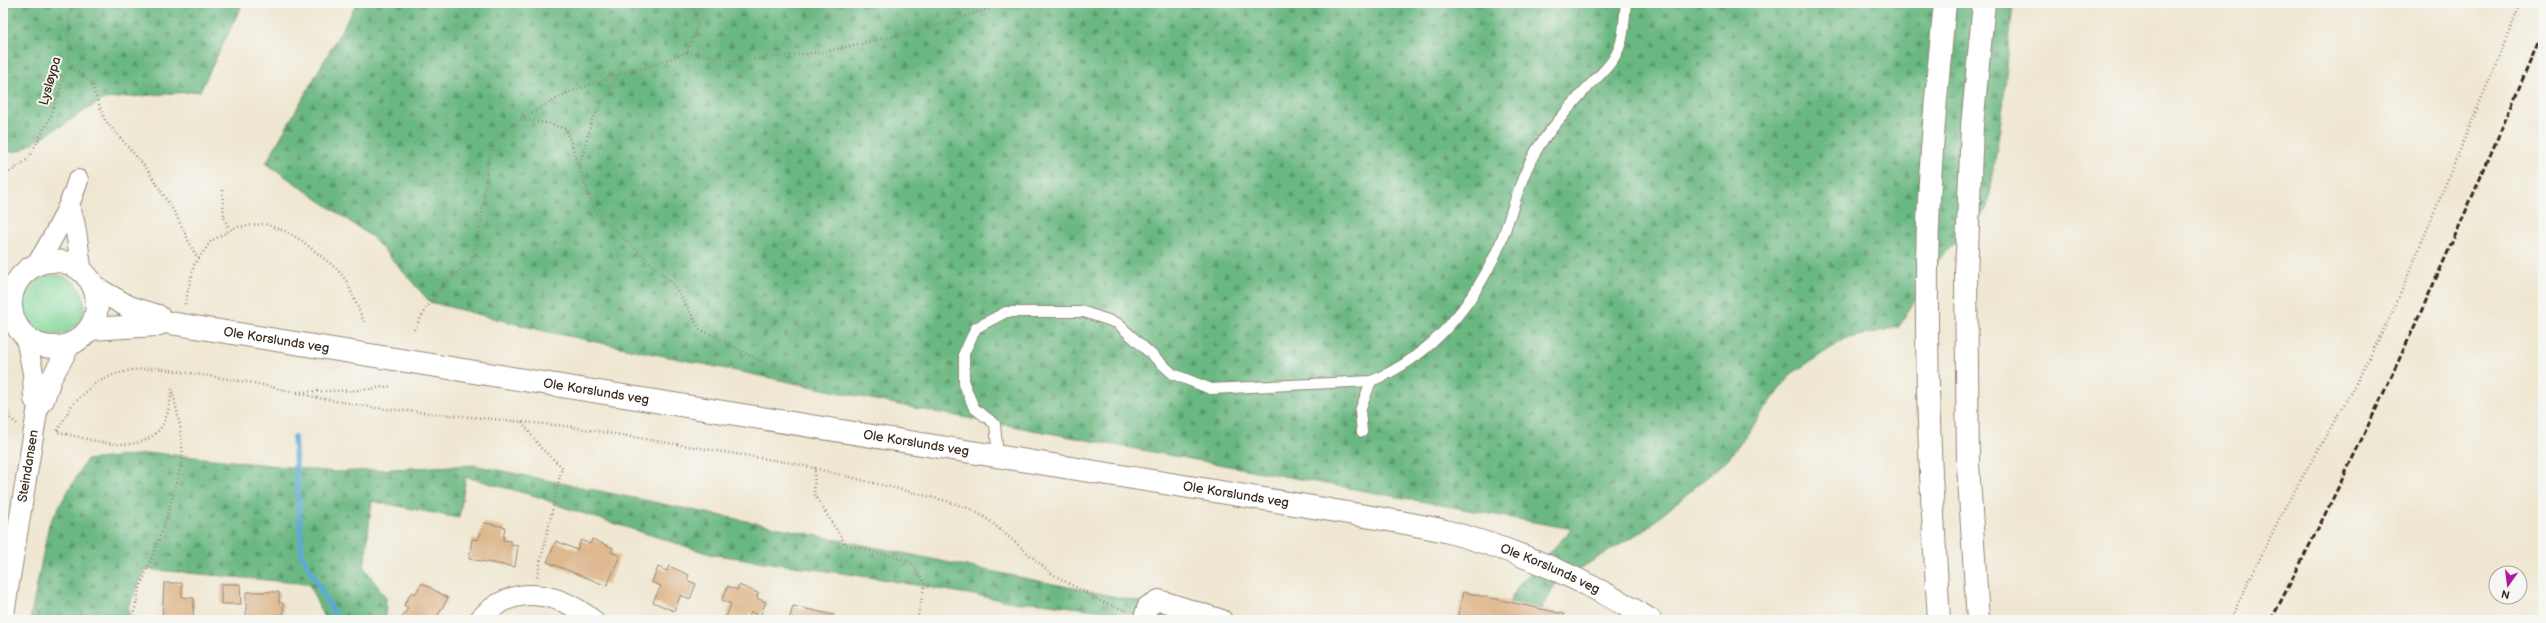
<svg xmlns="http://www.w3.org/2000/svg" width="2546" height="623" viewBox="0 0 2546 623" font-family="'Balsamiq Sans',sans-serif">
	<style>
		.grass { fill: #84d799; stroke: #60805c }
		.forest { fill: url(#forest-firs); stroke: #537150 }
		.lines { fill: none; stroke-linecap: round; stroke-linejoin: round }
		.stream { stroke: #5ea9d6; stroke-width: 5.5 }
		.building { fill: #deb88f }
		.lane-casing { stroke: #958878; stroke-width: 12 }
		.street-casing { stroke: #958878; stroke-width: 22 }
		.secondary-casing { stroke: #958878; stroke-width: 24 }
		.highway-casing { stroke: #958878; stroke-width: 24 }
		.path { stroke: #958878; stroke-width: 2.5; stroke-dasharray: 1 3; stroke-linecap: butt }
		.lane { stroke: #fff; stroke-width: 10 }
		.street { stroke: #fff; stroke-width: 20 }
		.secondary { stroke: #fff; stroke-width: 22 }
		.highway { stroke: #fff; stroke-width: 22 }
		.rail { stroke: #3b2a1e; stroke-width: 3; stroke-dasharray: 6 3; stroke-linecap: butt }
		.labels { text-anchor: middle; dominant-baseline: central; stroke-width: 4; stroke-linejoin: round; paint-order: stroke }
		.street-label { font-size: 13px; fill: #3b2a1e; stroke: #f6f6f2 }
	</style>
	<defs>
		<pattern id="forest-firs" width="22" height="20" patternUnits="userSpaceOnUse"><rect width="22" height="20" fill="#6bb881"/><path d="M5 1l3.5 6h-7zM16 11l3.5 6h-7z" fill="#599669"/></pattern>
	</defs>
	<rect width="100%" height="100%" fill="#f6f6f2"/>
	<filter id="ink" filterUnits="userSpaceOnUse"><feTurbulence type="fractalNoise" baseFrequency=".025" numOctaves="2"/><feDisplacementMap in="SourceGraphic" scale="8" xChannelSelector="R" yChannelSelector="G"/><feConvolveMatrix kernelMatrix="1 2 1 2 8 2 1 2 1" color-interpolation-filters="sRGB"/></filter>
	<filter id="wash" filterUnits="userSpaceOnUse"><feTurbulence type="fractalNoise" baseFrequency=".012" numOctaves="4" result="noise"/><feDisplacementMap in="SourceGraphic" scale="16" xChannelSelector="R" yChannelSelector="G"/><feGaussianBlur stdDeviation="0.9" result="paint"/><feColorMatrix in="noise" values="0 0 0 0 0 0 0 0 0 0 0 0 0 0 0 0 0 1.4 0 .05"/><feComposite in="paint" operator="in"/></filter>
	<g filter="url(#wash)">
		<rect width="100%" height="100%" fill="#efe7d1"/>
		<circle class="grass" cx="54" cy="305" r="30"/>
		<g class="forest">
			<path d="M3 3H243L200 91 104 99 20 151 3 152Z"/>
			<path d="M357 3H2013L2003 106 1988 208 1937 262 1899 327 1845 339 1791 374 1728 459 1647 528 1556 583 1536 620H1500L1518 586 1572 529 924 410 544 331 430 302 372 237 266 163Z"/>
			<path d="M156 453 335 472 473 465 1229 620H1175L1033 602 1020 603 875 578 710 554 563 507 539 497 466 477 459 518 372 501 364 567 386 598 385 620H325L309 584 146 569 128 607 131 620H30L49 524 86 460Z"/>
		</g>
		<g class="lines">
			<path class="stream" d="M294 437 302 554 337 620"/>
		</g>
		<g id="blocks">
			<g class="building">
				<path d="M484 523 505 527 503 540 511 541V545L518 546 515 567 469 559 472 539 478 540Z"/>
				<path d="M592 539 613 548 611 552 620 556 607 586 547 562 556 541 577 550 581 540 590 544Z"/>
				<path d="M669 566 689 575 687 580 696 584 690 599 681 595 674 611 653 602 661 586 652 582 658 567 667 571Z"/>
				<path d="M164 583H182V597L194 598 193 620H162Z"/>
				<path d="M422 583 448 598 435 620H400L408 608 404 605 412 592 415 594Z"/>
				<path d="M221 584H240L241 604H221Z"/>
				<path d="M739 585 758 593 757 598 766 602 760 616 751 612 747 620H725L731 604 722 600 728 586 737 590Z"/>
				<path d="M246 592H279V603H283V620H246Z"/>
				<path d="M1463 592 1564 614 1563 620H1457Z"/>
				<path d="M793 606 834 615 833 620H789Z"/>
			</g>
		</g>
	</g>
	<g filter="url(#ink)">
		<use href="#blocks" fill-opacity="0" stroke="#958878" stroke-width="1"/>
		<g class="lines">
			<defs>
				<g id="lane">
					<path d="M1362 432 1360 411 1371 381"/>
					<path d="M998 457 995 424 974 408 964 384V353L976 328 1006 312H1084L1117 323 1173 374 1211 389 1371 381C1432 357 1475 303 1500 244 1513 212 1520 175 1539 146 1552 127 1568 109 1583 92 1596 78 1612 66 1619 48 1625 35 1624 17 1626 3"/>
				</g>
				<g id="street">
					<path d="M69 208C77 221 78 253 82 271"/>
					<path d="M37 264C54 237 69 210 78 180"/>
					<path d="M26 338 33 373 34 399 38 406"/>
					<path id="s1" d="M3 620 38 406 44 400 51 379 70 345"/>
					<path d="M479 620C513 582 558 592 593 620"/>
					<path d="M1143 620 1148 606 1159 600 1222 620"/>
				</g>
				<g id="secondary">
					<circle cx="54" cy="304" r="43"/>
					<path id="s2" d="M94 287 129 307 158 316 164 322 1313 507C1357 515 1402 521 1445 531 1517 550 1587 580 1650 620"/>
					<path d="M90 329 157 325 164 322"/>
				</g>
				<g id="highway">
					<path d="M1939 620C1932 506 1926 393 1927 279 1927 187 1936 95 1945 3"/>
					<path d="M1978 620 1968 464 1966 275 1972 126 1984 3"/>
				</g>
			</defs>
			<use href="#lane" class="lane-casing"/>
			<use href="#street" class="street-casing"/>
			<use href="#secondary" class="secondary-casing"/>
			<use href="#highway" class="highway-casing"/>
			<g class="path">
				<path d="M687 52 736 61 823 52 927 29 1000 5 1044 6 1069 3"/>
				<path d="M68 65 90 81 105 120 147 169 176 215 197 258"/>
				<path d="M521 119 567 93 617 75"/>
				<path d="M579 167 592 120 619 74 645 68 687 52 698 25 692 3"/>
				<path d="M3 177 28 159 50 118 68 65 69 19 73 3"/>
				<path d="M222 190 224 217 229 229"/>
				<path d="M185 304 194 265 211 241 236 227 265 224 285 231 301 240 337 269 347 282 364 322"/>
				<path d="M414 330C429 302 444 280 471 263L481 222 488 159 498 136 520 120 547 123 566 129 595 212 674 285 700 329 808 387"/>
				<path d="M3 383 9 417 17 424"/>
				<path d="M172 389C170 400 169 412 164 422 144 461 89 438 57 432L72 405 94 384 115 374 132 370 156 368 254 383 319 398 376 408 566 426 797 464 943 500 971 509 989 520 1052 574 1102 602 1128 611"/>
				<path d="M297 392 361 390 392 386"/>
				<path d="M522 422 541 448 562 467 537 577"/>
				<path d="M815 467 814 494 846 545 910 561 925 583 917 620"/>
				<path d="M3 483 7 479"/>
				<path d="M135 620 134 614 139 590 166 520 183 458 180 426 173 392"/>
				<path d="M2230 620 2283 511 2358 380 2394 309 2521 3"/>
			</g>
			<use href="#lane" class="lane"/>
			<use href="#street" class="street"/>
			<use href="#secondary" class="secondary"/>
			<use href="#highway" class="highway"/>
			<path class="rail" d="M2271 620C2372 428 2459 231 2543 31"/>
		</g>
	</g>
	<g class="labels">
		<g class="street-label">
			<text transform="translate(50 81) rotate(-74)">Lysløypa</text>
			<text stroke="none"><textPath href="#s2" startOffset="193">Ole Korslunds veg</textPath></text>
			<text stroke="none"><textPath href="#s2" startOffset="517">Ole Korslunds veg</textPath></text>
			<text stroke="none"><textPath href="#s2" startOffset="841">Ole Korslunds veg</textPath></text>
			<text stroke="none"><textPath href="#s1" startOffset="156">Steindansen</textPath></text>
			<text stroke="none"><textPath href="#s2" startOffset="1165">Ole Korslunds veg</textPath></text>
			<text stroke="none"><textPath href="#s2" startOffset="1489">Ole Korslunds veg</textPath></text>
		</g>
	</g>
	<rect width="2546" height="623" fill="none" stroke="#f6f6f2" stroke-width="16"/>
	<g transform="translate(2508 585) rotate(194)"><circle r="19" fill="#f6f6f2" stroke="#aba49d"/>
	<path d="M0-3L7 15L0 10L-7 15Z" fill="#b5179e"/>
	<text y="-6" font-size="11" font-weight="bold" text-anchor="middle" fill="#3b2a1e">N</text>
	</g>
</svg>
